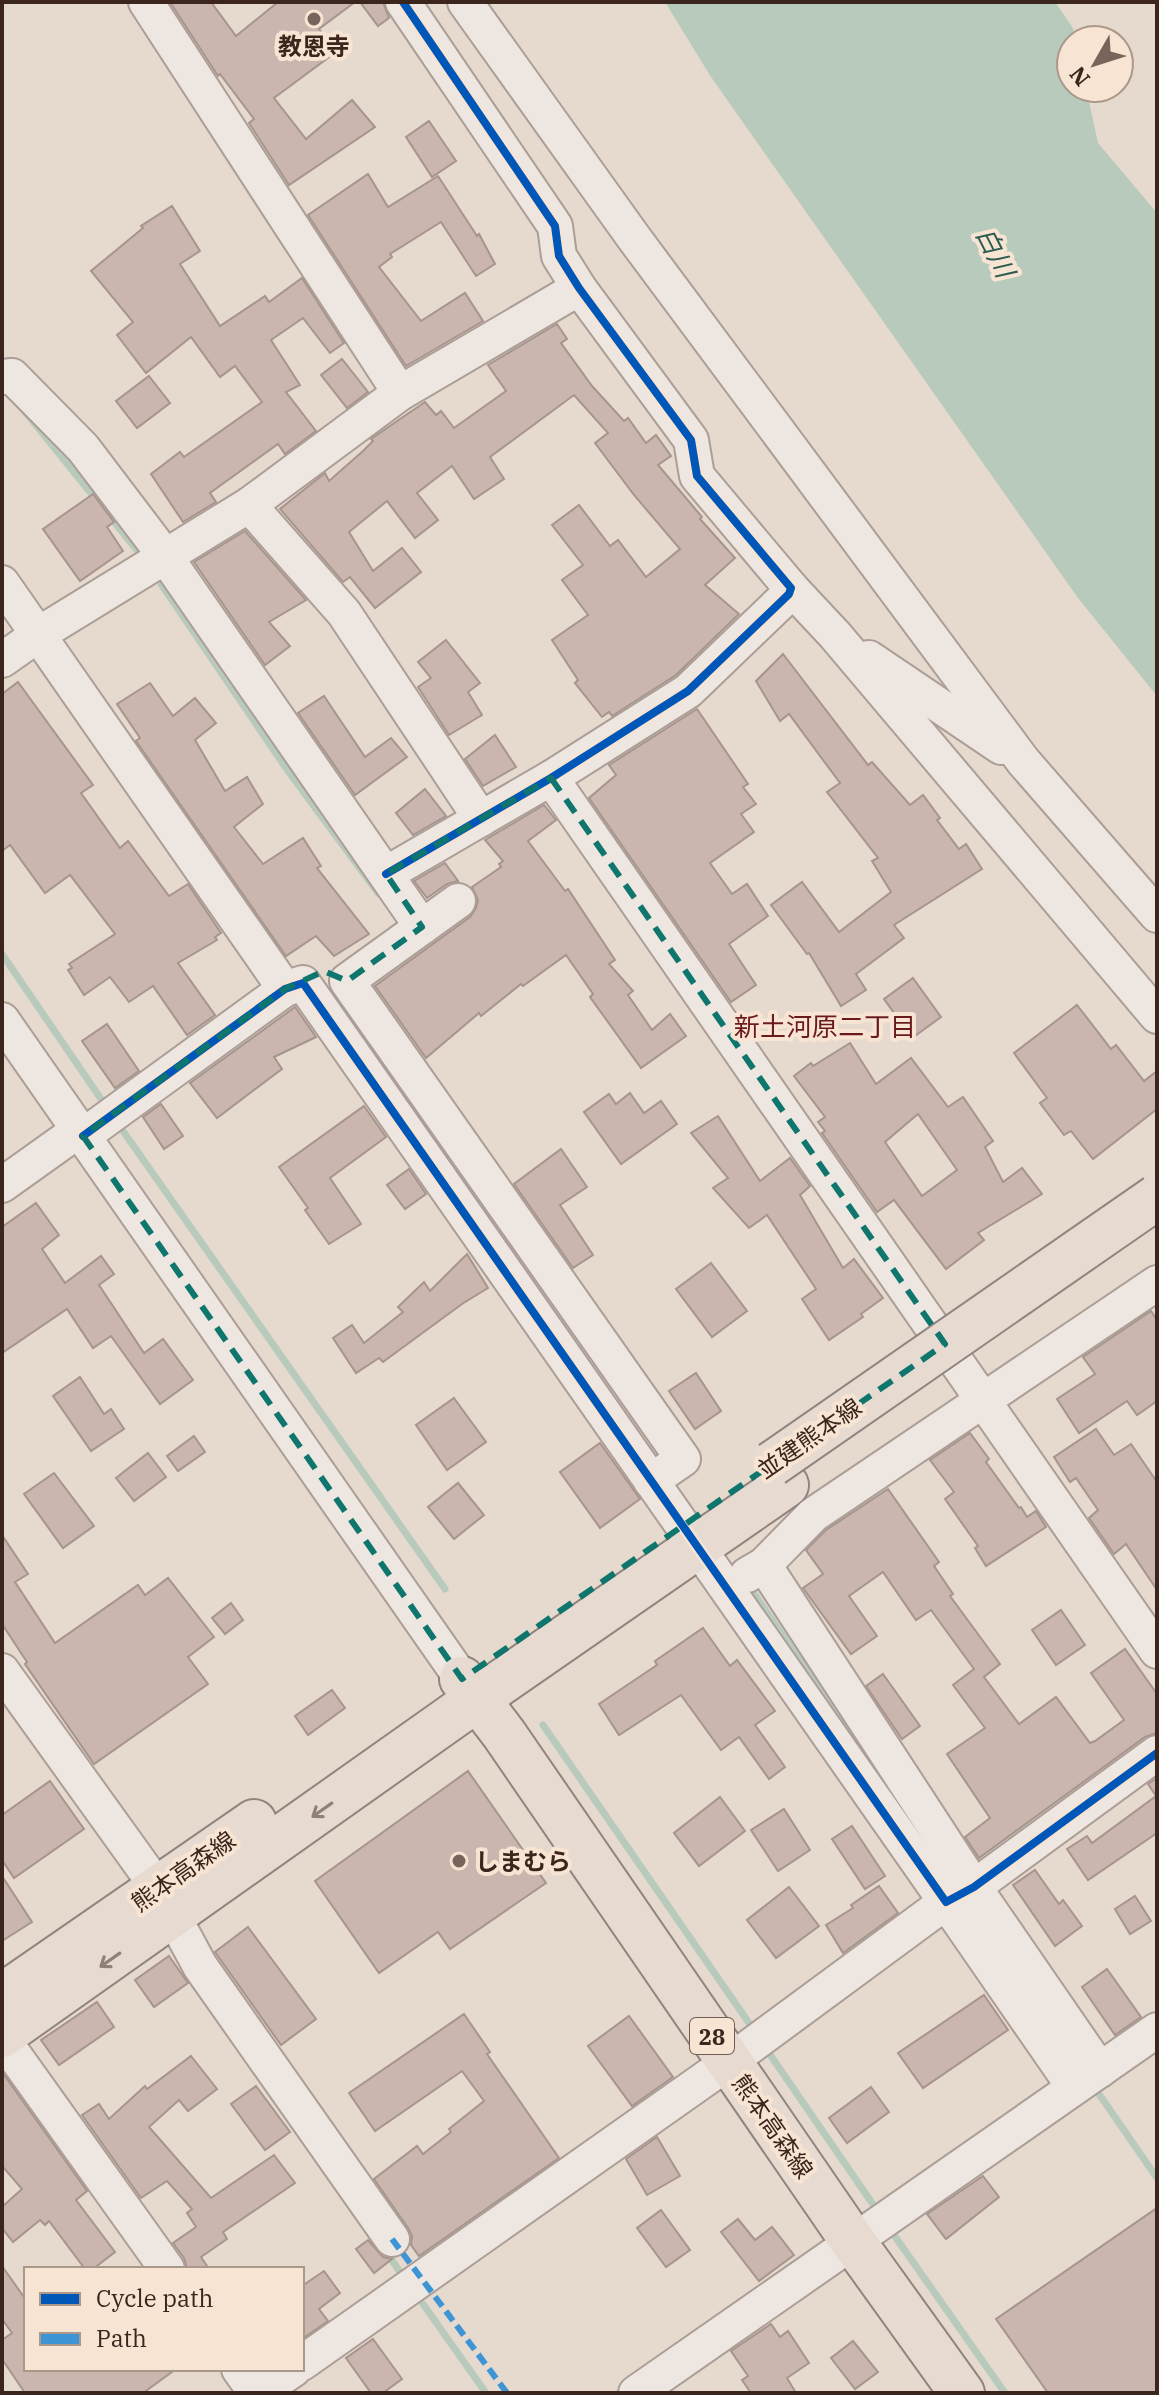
<svg xmlns="http://www.w3.org/2000/svg" width="1159" height="2395" viewBox="0 0 1159 2395" font-family="'IBM Plex Serif','Noto Sans JP',serif">
	<style>
		.water { fill: #b8cabb }
		.lines { fill: none; stroke-linecap: round; stroke-linejoin: round }
		.stream { stroke: #b8cabb; stroke-width: 7 }
		.building { fill: #cab6ae; stroke: #a7948d; stroke-width: 2; fill-rule: evenodd }
		.minor-casing { stroke: #ab9e96; stroke-width: 38 }
		.major-casing { stroke: #91847e; stroke-width: 48 }
		.minor { stroke: #eee6e0; stroke-width: 34 }
		.major { stroke: #e6dad1; stroke-width: 44 }
		.major-bridge-casing { stroke: #91847e; stroke-width: 48; stroke-linecap: butt }
		.major-bridge { stroke: #e6dad1; stroke-width: 44 }
		.quiet { stroke: #3e95d5; stroke-width: 6; stroke-dasharray: 12 6; stroke-linecap: butt }
		.cycleway-casing { stroke: #f8e4d3; stroke-width: 13 }
		.cycleway { stroke: #0057b8; stroke-width: 8 }
		.oneway { stroke: #908077 }
		.marked { fill: none; stroke: #0f766e; stroke-width: 6; stroke-dasharray: 16 10; stroke-linejoin: round }
		.poi-dot { fill: #77645b; stroke: #f8e4d3; stroke-width: 3 }
		.labels { text-anchor: middle; dominant-baseline: central; stroke-width: 8; stroke-linejoin: round; paint-order: stroke }
		.shield { fill: #f8e4d3; stroke: #745e54; stroke-width: 2 }
		.shield-label { font-size: 22px; font-weight: bold; fill: #3b251d }
		.poi-label { font-size: 24px; font-weight: bold; fill: #3b251d; stroke: #f8e4d3 }
		.street-label { font-size: 24px; fill: #3b251d; stroke: #f8e4d3 }
		.water-label { font-size: 26px; font-style: italic; fill: #2c5c4d; stroke: #f8e4d3 }
		.neighbourhood-label { font-size: 26px; fill: #6a1a1d; stroke: #f8e4d3 }
	</style>
	<rect width="100%" height="100%" fill="#e6d9ce"/>
	<path class="water" d="M665 2H1055L1073 28 1076 40H1071V88H1086L1098 143 1157 213V696L1078 598 711 77Z"/>
	<g class="lines">
		<g class="stream">
			<path d="M23 409 136 549"/>
			<path d="M161 584 288 771 378 893"/>
			<path d="M2 954 101 1099"/>
			<path d="M123 1131 445 1589"/>
			<path d="M755 1595 919 1834"/>
			<path d="M543 1725 749 2023"/>
			<path d="M771 2056 872 2203"/>
			<path d="M1099 2094 1157 2178"/>
			<path d="M894 2235 1005 2393"/>
			<path d="M383 2247 400 2272"/>
			<path d="M423 2304 486 2393"/>
		</g>
	</g>
	<g class="building">
		<path d="M170 2H211L236 36 278 2H355L319 29 336 52 274 98 306 139 352 100 375 127 289 185 249 123 254 119 220 74 218 76Z"/>
		<path d="M360 2H383L389 18 378 26Z"/>
		<path d="M429 121 456 161 432 177 406 137Z"/>
		<path d="M368 174 388 207 438 176 477 236 479 234 495 264 476 276 441 222 390 254 392 257 379 267 421 321 465 293 483 321 406 366 308 215Z"/>
		<path d="M172 206 200 251 180 264 220 326 265 296 269 302 302 278 344 343 330 353 303 318 271 340 300 385 286 392 316 431 285 454 278 444 210 493 216 502 183 522 151 474 180 452 184 457 262 402 235 366 220 377 191 337 146 373 117 335 133 322 91 271 143 228 141 226Z"/>
		<path d="M557 324 567 339 561 343 592 386 624 421 628 418 646 443 656 435 671 456 658 465 702 517 700 519 735 558 705 585 739 614 676 675 612 716 609 712 602 717 575 683 578 680 552 640 588 615 562 580 583 565 552 525 579 505 610 546 618 540 646 577 680 549 634 495 595 443 608 433 574 395 490 457 504 479 474 499 452 466 417 493 438 520 415 538 387 501 349 532 373 571 402 548 421 572 375 608 350 577 343 582 280 509 325 473 329 481 363 451 373 441 371 439 425 402 436 415 441 411 454 428 506 391 488 365Z"/>
		<path d="M342 359 368 392 347 408 321 375Z"/>
		<path d="M149 376 170 403 137 428 116 401Z"/>
		<path d="M93 494 114 522 107 527 123 551 80 581 43 529Z"/>
		<path d="M245 531 306 600 269 622 290 646 265 665 194 562Z"/>
		<path d="M446 640 480 683 468 692 482 715 449 735 418 687 431 678 418 662Z"/>
		<path d="M783 654 868 765 872 762 910 805 923 795 940 818 937 820 959 849 966 844 982 869 894 925 904 938 856 974 866 990 841 1006 809 953 807 954 771 905 802 882 839 932 891 892 872 861 878 858 827 792 840 783 789 714 780 721 756 681Z"/>
		<path d="M18 682 93 785 81 793 120 848 128 841 169 896 188 884 221 933 215 937 217 940 178 963 215 1015 187 1035 153 986 129 1002 110 977 84 995 68 970 72 968 69 964 115 934 70 875 45 893 10 845 2 851V694Z"/>
		<path d="M150 683 173 716 195 698 216 723 195 740 225 791 247 777 263 804 234 827 263 864 303 838 321 866 317 868 369 934 334 956 316 936 286 956 136 741 140 738 117 704Z"/>
		<path d="M324 696 365 757 391 738 407 757 355 795 298 713Z"/>
		<path d="M697 709 748 784 743 787 756 804 741 814 754 832 710 863 732 894 747 884 768 916 729 944 756 985 731 1002 589 798 616 775 609 765Z"/>
		<path d="M495 735 516 767 483 786 465 759Z"/>
		<path d="M425 789 446 816 413 835 396 813Z"/>
		<path d="M544 805 556 820 528 841 565 891 568 889 615 960 609 964 633 991 628 995 652 1030 670 1014 686 1036 641 1068 590 997 593 994 566 955 523 986 521 984 481 1016 479 1013 426 1058 375 986 470 917 476 908 478 900 472 887 501 867 499 864 503 861 485 840Z"/>
		<path d="M445 863 458 881 447 884 427 898 414 881Z"/>
		<path d="M913 978 941 1017 912 1038 884 999Z"/>
		<path d="M1077 1005 1111 1049 1116 1045 1144 1081 1157 1071V1109L1093 1159 1071 1131 1064 1135 1040 1103 1047 1098 1014 1053Z"/>
		<path d="M295 1007 316 1037 274 1057 282 1069 217 1118 190 1083Z"/>
		<path d="M107 1024 139 1071 115 1088 82 1041Z"/>
		<path d="M850 1043 876 1084 911 1058 948 1107 963 1097 993 1141 985 1147 1003 1182 1022 1168 1042 1194 978 1233 984 1240 946 1269 894 1200 877 1212 822 1133 825 1131 818 1122 825 1117 794 1076 811 1063 813 1066ZM918 1114 957 1170 922 1196 885 1142Z"/>
		<path d="M630 1093 644 1113 661 1101 677 1124 621 1164 584 1112 609 1094 616 1104Z"/>
		<path d="M161 1104 183 1136 164 1149 143 1117Z"/>
		<path d="M364 1106 386 1137 330 1178 361 1224 329 1244 305 1210 308 1208 279 1167Z"/>
		<path d="M718 1116 760 1181 790 1158 810 1186 800 1195 843 1268 854 1259 883 1298 861 1314 863 1317 829 1340 802 1299 816 1289 767 1215 749 1228 713 1188 728 1178 691 1133Z"/>
		<path d="M561 1149 587 1187 560 1205 593 1255 573 1268 514 1184Z"/>
		<path d="M409 1169 426 1194 405 1209 387 1185Z"/>
		<path d="M36 1203 59 1235 42 1249 65 1283 101 1256 114 1274 99 1285 144 1353 163 1339 193 1380 160 1404 111 1336 93 1348 67 1309 2 1353V1227Z"/>
		<path d="M467 1254 488 1288 462 1304 383 1362 379 1358 356 1373 333 1338 352 1325 364 1343 403 1312 398 1307 424 1282 430 1291Z"/>
		<path d="M711 1263 747 1311 712 1337 676 1289Z"/>
		<path d="M1151 1311 1157 1320V1401L1137 1415 1127 1401 1079 1433 1057 1399 1095 1374 1083 1357Z"/>
		<path d="M696 1373 721 1411 695 1429 669 1391Z"/>
		<path d="M80 1377 104 1414 111 1409 124 1429 91 1451 53 1396Z"/>
		<path d="M454 1398 486 1442 447 1470 416 1425Z"/>
		<path d="M1096 1429 1114 1455 1131 1444 1157 1482V1590L1126 1544 1114 1554 1089 1518 1098 1510 1076 1478 1070 1482 1054 1457Z"/>
		<path d="M970 1433 989 1459 986 1462 1019 1508 1021 1507 1027 1517 1036 1511 1046 1527 986 1566 975 1548 978 1546 945 1499 954 1492 930 1460Z"/>
		<path d="M194 1436 205 1452 178 1471 167 1456Z"/>
		<path d="M600 1443 640 1499 600 1528 560 1472Z"/>
		<path d="M148 1453 166 1477 134 1501 116 1478Z"/>
		<path d="M54 1473 94 1526 63 1548 24 1494Z"/>
		<path d="M458 1483 484 1515 454 1539 428 1507Z"/>
		<path d="M888 1489 939 1562 934 1566 953 1594 950 1596 1000 1664 984 1677 1019 1724 1056 1697 1090 1743 1095 1741 1124 1720 1091 1673 1125 1649 1157 1694V1733L1145 1737 979 1858 965 1837 990 1818 947 1754 985 1728 953 1685 974 1669 931 1610 916 1620 883 1572 849 1596 877 1636 851 1654 803 1588 823 1574 806 1550 826 1530Z"/>
		<path d="M2 1535 28 1574 15 1582 55 1643 138 1585 145 1595 168 1578 214 1637 188 1657 208 1684 94 1764 25 1664 27 1662 2 1624Z"/>
		<path d="M231 1603 243 1620 225 1634 212 1618Z"/>
		<path d="M1061 1610 1085 1645 1056 1665 1032 1630Z"/>
		<path d="M703 1628 730 1666 737 1660 775 1711 755 1725 785 1767 769 1779 739 1737 721 1750 681 1695 619 1735 599 1704 657 1665 655 1661Z"/>
		<path d="M883 1674 920 1726 902 1739 866 1686Z"/>
		<path d="M332 1690 345 1708 308 1735 295 1716Z"/>
		<path d="M468 1771 546 1883 450 1949 438 1932 379 1973 315 1881Z"/>
		<path d="M1157 1778V1833L1088 1880 1067 1849 1087 1836 1092 1843 1156 1796 1148 1784Z"/>
		<path d="M50 1781 84 1829 14 1878 2 1860V1815Z"/>
		<path d="M720 1797 745 1831 699 1866 674 1833Z"/>
		<path d="M784 1809 810 1850 778 1871 751 1830Z"/>
		<path d="M852 1826 885 1876 865 1889 832 1839Z"/>
		<path d="M1035 1870 1059 1904 1063 1900 1082 1926 1055 1946 1013 1885Z"/>
		<path d="M2 1876 32 1922 2 1941Z"/>
		<path d="M879 1886 898 1913 843 1953 826 1925 853 1908 851 1905Z"/>
		<path d="M789 1887 819 1926 776 1958 747 1920Z"/>
		<path d="M1135 1896 1151 1921 1130 1934 1115 1909Z"/>
		<path d="M248 1927 316 2019 281 2045 215 1952Z"/>
		<path d="M169 1956 188 1983 154 2007 135 1980Z"/>
		<path d="M1107 1969 1141 2017 1115 2035 1082 1987Z"/>
		<path d="M984 1995 1008 2030 923 2088 898 2053Z"/>
		<path d="M97 2002 114 2027 59 2065 41 2040Z"/>
		<path d="M464 2014 490 2052 487 2054 559 2158 419 2256 411 2245 412 2236 408 2228 374 2179 417 2146 423 2154 451 2132 449 2129 484 2101 462 2071 375 2131 349 2093Z"/>
		<path d="M629 2016 673 2077 632 2106 588 2046Z"/>
		<path d="M191 2056 217 2089 188 2111 179 2100 149 2127 211 2198 274 2155 295 2183 223 2232 227 2239 201 2257 209 2269H187L184 2258 173 2243 196 2227 187 2213 192 2209 167 2181 141 2198 82 2115 99 2104 109 2119 145 2086 147 2089Z"/>
		<path d="M2 2072 87 2191 76 2200 115 2252 93 2269H85L49 2221 45 2225 40 2220 13 2242 2 2228V2207L22 2189 2 2166Z"/>
		<path d="M256 2086 290 2132 265 2150 231 2104Z"/>
		<path d="M871 2087 889 2112 847 2143 829 2118Z"/>
		<path d="M657 2137 680 2176 647 2195 626 2159Z"/>
		<path d="M983 2176 999 2197 946 2239 927 2214Z"/>
		<path d="M1157 2208V2393H1048L996 2319Z"/>
		<path d="M661 2210 690 2250 666 2267 637 2228Z"/>
		<path d="M738 2219 755 2240 772 2227 794 2255 759 2281 721 2232Z"/>
		<path d="M368 2240 383 2257 392 2259 374 2273 356 2249Z"/>
		<path d="M2 2266 26 2300V2369H176L143 2393H25L2 2359V2340L12 2333 2 2319Z"/>
		<path d="M324 2271 340 2293 319 2309 328 2321 302 2339V2286Z"/>
		<path d="M771 2324 780 2337 788 2331 809 2363 787 2378 796 2393H751L742 2380 748 2376 731 2351Z"/>
		<path d="M373 2339 402 2379 383 2393H371L346 2358Z"/>
		<path d="M853 2341 878 2372 855 2389 831 2358Z"/>
	</g>
	<g class="lines">
		<defs>
			<g id="minor">
				<path d="M146 2 400 393"/>
				<path d="M465 2 634 238 1023 761 1157 915"/>
				<path d="M2 377 12 376 83 448 165 556 422 927"/>
				<path d="M249 505 344 613 481 819"/>
				<path d="M2 583 285 989"/>
				<path d="M791 588 835 635 1157 1016"/>
				<path d="M869 658 1001 747"/>
				<path d="M2 660 39 634 249 505 400 393 579 288"/>
				<path d="M551 778 1157 1651"/>
				<path d="M386 874 551 778 688 691 789 594 791 588 697 476 691 440 579 288 559 256 555 226 403 2"/>
				<path d="M458 901 347 981 683 1459 651 1481"/>
				<path d="M2 1020 462 1679"/>
				<path d="M83 1136 285 989 303 983 946 1902 974 1887 1157 1753"/>
				<path d="M2 1185 79 1130"/>
				<path d="M764 1565 974 1887 1100 2070"/>
				<path d="M747 1575 764 1565 813 1515 1157 1283"/>
				<path d="M2 1671 158 1888 200 1966 392 2239"/>
				<path d="M2 2038 167 2269"/>
				<path d="M302 2363 729 2062 946 1902 1074 2087"/>
				<path d="M239 2369 256 2393"/>
				<path d="M259 2393 294 2369"/>
				<path d="M636 2393 1157 2030"/>
			</g>
			<g id="major">
				<path d="M462 1679 504 1734 852 2240 962 2393"/>
				<path d="M2 1996 254 1822"/>
				<path d="M2 2035 477 1699 786 1485"/>
			</g>
		</defs>
		<use href="#minor" class="minor-casing"/>
		<use href="#major" class="major-casing"/>
		<use href="#minor" class="minor"/>
		<use href="#major" class="major"/>
		<defs>
			<path id="major-bridge" d="M772 1464 1157 1197"/>
		</defs>
		<use href="#major-bridge" class="major-bridge-casing"/>
		<use href="#major-bridge" class="major-bridge"/>
		<path class="quiet" d="M392 2239 507 2393"/>
		<defs>
			<g id="cycleway">
				<path d="M386 874 551 778 688 691 789 594 791 588 697 476 691 440 579 288 559 256 555 226 403 2"/>
				<path d="M83 1136 285 989 303 983 946 1902 974 1887 1157 1753"/>
			</g>
		</defs>
		<use href="#cycleway" class="cycleway-casing"/>
		<use href="#cycleway" class="cycleway"/>
	</g>
	<defs><path id="oneway-shaft" d="M-6 0H5M1.5-3L5.5 0L1.5 3" fill="none" stroke-width="1.6" stroke-linecap="round" stroke-linejoin="round" transform="scale(2)"/></defs>
	<g class="oneway">
		<use href="#oneway-shaft" transform="translate(322 1810) rotate(145)"/>
		<use href="#oneway-shaft" transform="translate(110 1960) rotate(145)"/>
	</g>
	<path class="marked" d="M551 778 945 1344 462 1679 83 1136 285 989 324 971 347 981 422 927 386 874Z"/>
	<g class="poi-dot">
		<circle cx="314" cy="19" r="8"/>
		<circle cx="459" cy="1861" r="8"/>
	</g>
	<g class="labels">
		<rect class="shield" x="690" y="2018" width="44" height="36" rx="6"/>
		<g class="shield-label">
			<text x="712" y="2036">28</text>
		</g>
		<g class="poi-label">
			<text x="314" y="46">教恩寺</text>
			<text x="475" y="1861" text-anchor="start">しまむら</text>
		</g>
		<g class="street-label">
			<text transform="translate(809 1438) rotate(-35)">並建熊本線</text>
			<text transform="translate(183 1871) rotate(-35)">熊本高森線</text>
			<text transform="translate(773 2126) rotate(55)">熊本高森線</text>
		</g>
		<g class="water-label">
			<text transform="translate(996 252) rotate(63)">白川</text>
		</g>
		<g class="neighbourhood-label">
			<text x="825" y="1026">新土河原二丁目</text>
		</g>
	</g>
	<rect width="1159" height="2395" fill="none" stroke="#3b251d" stroke-width="8"/>
	<rect x="24" y="2267" width="280" height="104" fill="#f8e4d3" stroke="#ac988a" stroke-width="2"/>
	<rect x="40" y="2293" width="40" height="12" fill="#0057b8" stroke="#ac988a" stroke-width="2"/>
	<text x="96" y="2307" font-size="24" fill="#3b251d">Cycle path</text>
	<rect x="40" y="2333" width="40" height="12" fill="#3e95d5" stroke="#ac988a" stroke-width="2"/>
	<text x="96" y="2347" font-size="24" fill="#3b251d">Path</text>
	<g transform="translate(1095 64) rotate(231)"><circle r="38" fill="#f8e4d3" stroke="#ac988a" stroke-width="2"/>
	<path d="M0-6L14 30L0 20L-14 30Z" fill="#77645b"/>
	<text y="-12" font-size="22" font-weight="bold" text-anchor="middle" fill="#3b251d">N</text>
	</g>
</svg>
